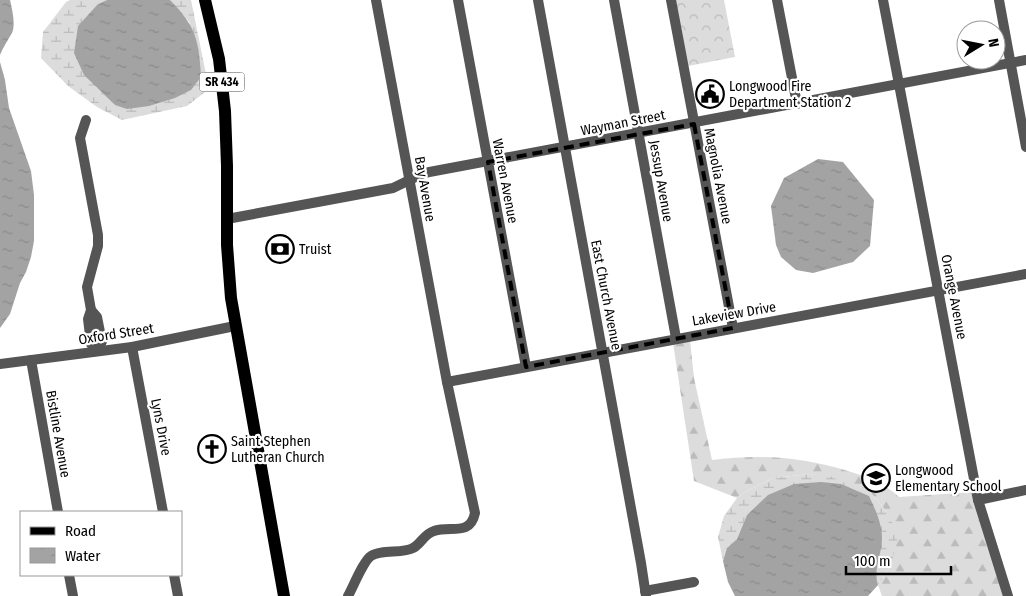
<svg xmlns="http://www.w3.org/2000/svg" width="1026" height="596" viewBox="0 0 1026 596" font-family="'Fira Sans Condensed',sans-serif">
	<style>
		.forest { fill: url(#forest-firs) }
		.wetland { fill: url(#wetland-marsh) }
		.park { fill: url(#park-crowns) }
		.water { fill: url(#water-ripples) }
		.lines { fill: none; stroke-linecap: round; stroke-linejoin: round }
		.minor { stroke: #555; stroke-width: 10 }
		.major { stroke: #000; stroke-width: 12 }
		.marked { fill: none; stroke: #000; stroke-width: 4; stroke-dasharray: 10 6; stroke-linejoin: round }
		.labels { text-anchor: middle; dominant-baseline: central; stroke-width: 4.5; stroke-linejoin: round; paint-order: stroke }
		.shield { fill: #fff; stroke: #4c4c4c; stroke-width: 1 }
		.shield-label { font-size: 12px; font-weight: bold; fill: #000 }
		.poi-label { font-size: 14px; fill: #000; stroke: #fff; text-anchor: start }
		.street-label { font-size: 14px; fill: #000; stroke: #fff }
	</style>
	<defs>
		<pattern id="forest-firs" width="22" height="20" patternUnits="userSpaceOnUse" patternTransform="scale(1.25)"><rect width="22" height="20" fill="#dcdcdc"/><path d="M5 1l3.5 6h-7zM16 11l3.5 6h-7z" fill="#bbb"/></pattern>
		<pattern id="wetland-marsh" width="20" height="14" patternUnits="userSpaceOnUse" patternTransform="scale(1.25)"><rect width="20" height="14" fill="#dcdcdc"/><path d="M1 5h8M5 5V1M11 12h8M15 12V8" fill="none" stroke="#bbb"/></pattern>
		<pattern id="park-crowns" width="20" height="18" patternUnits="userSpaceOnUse" patternTransform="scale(1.25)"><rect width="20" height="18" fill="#dcdcdc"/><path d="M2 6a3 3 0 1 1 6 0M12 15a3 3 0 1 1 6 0" fill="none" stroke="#bbb"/></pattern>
		<pattern id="water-ripples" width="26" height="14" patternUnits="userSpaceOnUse" patternTransform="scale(1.25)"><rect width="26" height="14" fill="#a3a3a3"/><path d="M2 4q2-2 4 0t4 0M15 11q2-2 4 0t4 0" fill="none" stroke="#8b8b8b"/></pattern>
	</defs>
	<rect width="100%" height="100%" fill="#fff"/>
	<path class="forest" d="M690 340 694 378 712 460C761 454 801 457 848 471 867 477 884 483 899 497L973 492 1004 596H882L878 585 891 565 887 512 866 487 810 474 773 478 743 493 737 498 694 481 673 343Z"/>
	<g class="wetland">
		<path d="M70 0H107L98 4 96 87 106 94 115 105 190 23 170 0H191L209 89 187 106 122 120 97 107 68 86 41 58 43 32 66 2Z"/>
		<path d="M810 474 833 478 866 487 887 512 898 535 891 565 878 585 875 576 880 558 747 515 737 539 727 548 723 561 718 537 724 516 737 498 743 493 773 478Z"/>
	</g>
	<path class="park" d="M675 0H724L735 57 688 66Z"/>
	<g class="water">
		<path d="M0 0H10C12 9 16 25 12 33 8 40 3 47 0 55Z"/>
		<path d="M107 0H170C196 26 199 41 201 77L191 90 175 98 149 106 127 109 115 105 84 75 74 53 78 26 98 4Z"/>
		<path d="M0 62 5 80 9 108 31 171 34 195V241L31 257 26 272 20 283 10 314 0 328Z"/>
		<path d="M818 159 843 162 874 200 870 246 853 262 813 273 796 270 781 257 776 245 771 206 784 178Z"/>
		<path d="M821 482 841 484 869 496C875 509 882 523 882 538 882 554 873 570 878 585L868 596H735L728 582 723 561 727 548 737 539 747 515 768 495 794 484Z"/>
	</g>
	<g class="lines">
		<g class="minor">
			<path d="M458 0 526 367"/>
			<path d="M538 0 641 563 646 596"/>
			<path d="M614 0 676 338"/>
			<path d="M671 0 733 328"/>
			<path d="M777 0 797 104"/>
			<path d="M883 0 978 500 1008 596"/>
			<path d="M999 0 1026 147"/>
			<path d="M86 120 80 138 98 235V246L87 287 91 310"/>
			<path d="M227 219 393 188 424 173 1026 60"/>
			<path d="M97 347 102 342 97 317 91 310 88 319 91 344 97 347 98 351"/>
			<path d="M132 347 163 512"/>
			<path d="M31 360 58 512"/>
			<path d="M0 364 132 347 235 326"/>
			<path d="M447 382 1026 274"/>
			<path d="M978 500 1026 490"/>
			<path d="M69 575 73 596"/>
			<path d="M174 575 178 596"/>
			<path d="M645 591 694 582"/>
			<path d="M348 596C353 587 364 560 371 556 381 549 403 554 413 548 421 544 424 534 434 531 450 525 470 537 475 513L447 382 376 0"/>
		</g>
		<path class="major" d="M205 0 219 59 225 111 227 166V245L231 298 284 596"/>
	</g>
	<path class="marked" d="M694 124 733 328 526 367 488 162Z"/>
	<defs>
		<symbol id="civic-ring" viewBox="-11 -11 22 22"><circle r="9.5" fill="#fff" stroke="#000" stroke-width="1.5"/><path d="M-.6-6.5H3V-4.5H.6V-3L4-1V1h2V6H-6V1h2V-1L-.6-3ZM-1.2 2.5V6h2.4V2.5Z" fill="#000"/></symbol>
		<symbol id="bank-ring" viewBox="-11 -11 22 22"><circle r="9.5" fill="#fff" stroke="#000" stroke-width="1.5"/><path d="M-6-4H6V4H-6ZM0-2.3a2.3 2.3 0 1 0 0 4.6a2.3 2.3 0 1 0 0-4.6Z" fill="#000"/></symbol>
		<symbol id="church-ring" viewBox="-11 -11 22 22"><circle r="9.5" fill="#fff" stroke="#000" stroke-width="1.5"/><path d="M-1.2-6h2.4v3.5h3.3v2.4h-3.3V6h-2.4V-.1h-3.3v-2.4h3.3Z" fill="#000"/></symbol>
		<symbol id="school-ring" viewBox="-11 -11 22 22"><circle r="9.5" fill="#fff" stroke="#000" stroke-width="1.5"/><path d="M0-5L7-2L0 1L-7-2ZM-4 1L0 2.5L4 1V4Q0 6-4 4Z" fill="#000"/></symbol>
	</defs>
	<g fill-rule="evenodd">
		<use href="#civic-ring" x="694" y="78" width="32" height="32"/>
		<use href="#bank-ring" x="264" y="233" width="32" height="32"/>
		<use href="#church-ring" x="196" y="433" width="32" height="32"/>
		<use href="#school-ring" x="860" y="462" width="32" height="32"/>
	</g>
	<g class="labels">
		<rect class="shield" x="199.5" y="72.5" width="45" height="19" rx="4"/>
		<g class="shield-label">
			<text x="222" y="82">SR 434</text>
		</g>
		<g class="poi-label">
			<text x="729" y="86">Longwood Fire<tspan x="729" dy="16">Department Station 2</tspan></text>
			<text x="299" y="249">Truist</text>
			<text x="231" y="441">Saint Stephen<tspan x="231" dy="16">Lutheran Church</tspan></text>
			<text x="895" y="470">Longwood<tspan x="895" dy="16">Elementary School</tspan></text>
		</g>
		<g class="street-label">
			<text transform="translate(623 123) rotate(-11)">Wayman Street</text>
			<text transform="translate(718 176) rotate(79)">Magnolia Avenue</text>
			<text transform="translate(505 181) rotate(79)">Warren Avenue</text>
			<text transform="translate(661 181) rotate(80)">Jessup Avenue</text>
			<text transform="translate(425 189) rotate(80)">Bay Avenue</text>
			<text transform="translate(606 295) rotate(79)">East Church Avenue</text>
			<text transform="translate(954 297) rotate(79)">Orange Avenue</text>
			<text transform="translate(734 314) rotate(-10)">Lakeview Drive</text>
			<text transform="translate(116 334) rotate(-9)">Oxford Street</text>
			<text transform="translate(161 427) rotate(79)">Lyns Drive</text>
			<text transform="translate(58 434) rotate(80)">Bistline Avenue</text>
		</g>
	</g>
	<rect x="20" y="511" width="162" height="65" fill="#ffffff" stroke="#999999"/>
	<rect x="30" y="527" width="25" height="8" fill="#000000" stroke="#999999"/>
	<text x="65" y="536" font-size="15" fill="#000000">Road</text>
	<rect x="30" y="548" width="25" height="15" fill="url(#water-ripples)" stroke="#999999"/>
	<text x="65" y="561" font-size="15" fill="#000000">Water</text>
	<g transform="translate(981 45) rotate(80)"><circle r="24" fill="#ffffff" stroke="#999999"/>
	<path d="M0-4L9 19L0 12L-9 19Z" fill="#000000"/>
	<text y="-8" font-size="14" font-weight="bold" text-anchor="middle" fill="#000000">N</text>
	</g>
	<path d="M846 566v8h105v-8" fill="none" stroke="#000000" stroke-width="2.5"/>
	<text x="854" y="566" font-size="15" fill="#000000" stroke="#ffffff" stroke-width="4" paint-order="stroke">100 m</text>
</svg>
